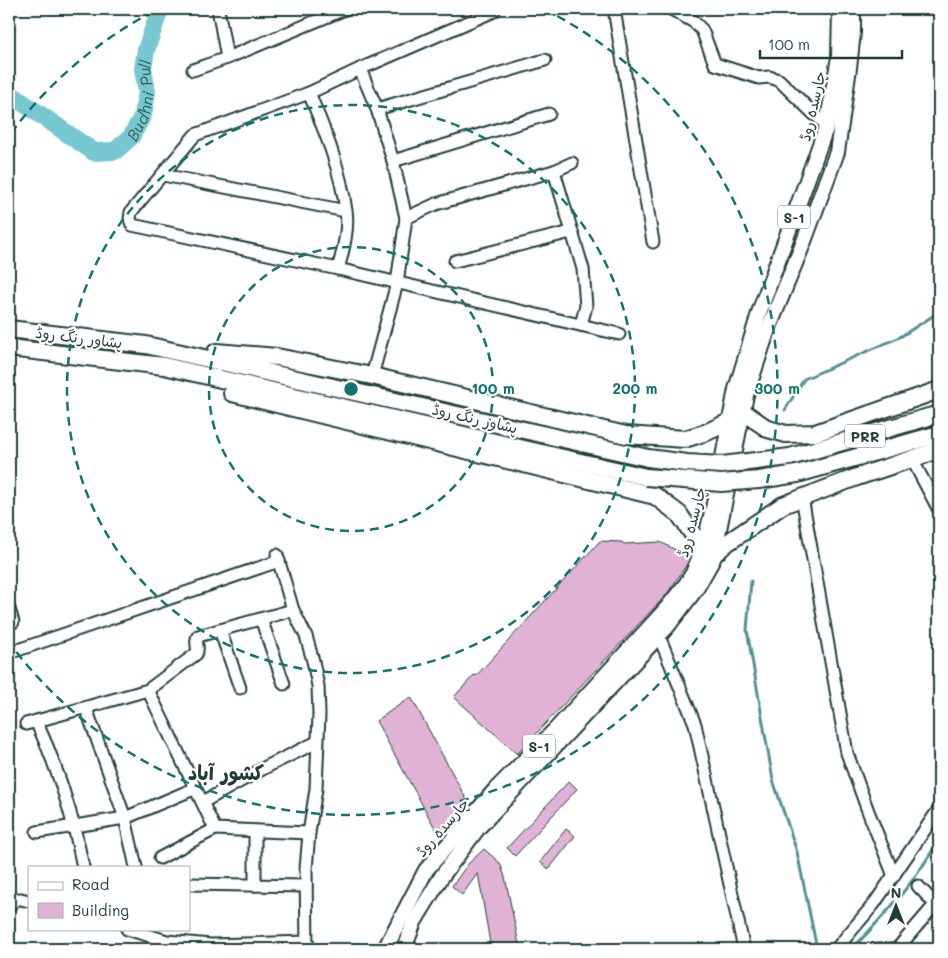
<svg xmlns="http://www.w3.org/2000/svg" width="948" height="958" viewBox="0 0 948 958" font-family="Mali,'Playpen Sans Arabic',sans-serif">
	<style>
		.lines { fill: none; stroke-linecap: round; stroke-linejoin: round }
		.stream { stroke: #539091; stroke-width: 3 }
		.river { stroke: #76c7cf; stroke-width: 18 }
		.building { fill: #e0b3d6; stroke: #1f3d34 }
		.minor-casing { stroke: #1f3d34; stroke-width: 15 }
		.major-casing { stroke: #1f3d34; stroke-width: 18 }
		.highway-casing { stroke: #1f3d34; stroke-width: 20 }
		.minor { stroke: #fff; stroke-width: 11 }
		.major { stroke: #fff; stroke-width: 14 }
		.highway { stroke: #fff; stroke-width: 16 }
		.highway-bridge-casing { stroke: #1f3d34; stroke-width: 20; stroke-linecap: butt }
		.highway-bridge { stroke: #fff; stroke-width: 16 }
		.ring { fill: none; stroke: #0f766e; stroke-width: 2.5; stroke-dasharray: 9 6 }
		.labels { text-anchor: middle; dominant-baseline: central; stroke-width: 4.5; stroke-linejoin: round; paint-order: stroke }
		.shield { fill: #fff; stroke: #627771; stroke-width: 1 }
		.shield-label { font-size: 14px; font-weight: bold; fill: #1f3d34 }
		.street-label { font-size: 15px; fill: #1f3d34; stroke: #fff }
		.water-label { font-size: 16px; font-style: italic; fill: #35605b; stroke: #fff }
		.district-label { font-size: 20px; font-weight: bold; fill: #1f3d34; stroke: #fff }
		.centre { fill: #0f766e; stroke: #fff; stroke-width: 2.5 }
		.ring-label { font-size: 15px; text-anchor: middle; font-weight: bold; fill: #0f766e; stroke: #fff; stroke-width: 4.5; stroke-linejoin: round; paint-order: stroke }
	</style>
	<rect width="100%" height="100%" fill="#fff"/>
	<filter id="ink" filterUnits="userSpaceOnUse"><feTurbulence type="fractalNoise" baseFrequency=".02" numOctaves="2"/><feDisplacementMap in="SourceGraphic" scale="10" xChannelSelector="R" yChannelSelector="G"/><feConvolveMatrix kernelMatrix="1 2 1 2 8 2 1 2 1" color-interpolation-filters="sRGB"/></filter>
	<g filter="url(#ink)">
		<g class="lines">
			<g class="stream">
				<path d="M785 410 804 379 900 337 939 312"/>
				<path d="M751 581 747 630 773 780 797 852 817 949"/>
				<path d="M852 949C884 916 917 880 939 839"/>
			</g>
			<path class="river" id="s1" d="M9 93 94 152 115 151 131 137 143 115 147 92 143 69 146 50 160 9"/>
		</g>
		<g class="building">
			<path d="M600 541 622 542 624 544 660 542 690 557 687 564 667 594 517 754 454 697 474 675 476 676Z"/>
			<path d="M411 697 469 804 440 837 376 721Z"/>
			<path d="M569 781 577 789 515 856 507 848Z"/>
			<path d="M566 829 575 836 549 869 540 862Z"/>
			<path d="M484 849 500 863 505 877 520 949H491L478 873 462 895 452 886 468 864Z"/>
		</g>
		<g class="lines">
			<defs>
				<g id="minor">
					<path d="M218 9 227 58 345 9"/>
					<path d="M614 9 653 242"/>
					<path d="M671 9 694 22 702 30 715 64 759 78 769 77 779 80 813 113 827 125"/>
					<path d="M360 69 377 109 393 161 406 218 397 283 372 376"/>
					<path d="M193 70 227 58"/>
					<path d="M309 93C325 131 341 170 346 211 349 228 343 252 338 269L619 334"/>
					<path d="M377 109 545 60"/>
					<path d="M393 161 549 114"/>
					<path d="M554 171 583 269 586 306 581 325"/>
					<path d="M163 175 346 211"/>
					<path d="M406 218 436 204 554 171 572 163"/>
					<path d="M455 261 571 232"/>
					<path d="M338 269 132 225 130 219 131 212 195 135 309 93 360 69 494 11"/>
					<path d="M912 459 939 510"/>
					<path d="M802 497 847 753 868 811 894 876"/>
					<path d="M277 555 293 610 306 636 313 661 318 686 319 714 316 789 309 833 306 869 307 949"/>
					<path d="M9 609 13 622"/>
					<path d="M261 619 284 684"/>
					<path d="M220 630 240 688"/>
					<path d="M659 636 695 724 744 949"/>
					<path d="M9 653 279 561"/>
					<path d="M148 690 215 829 309 833"/>
					<path d="M86 708 125 818 136 867"/>
					<path d="M36 721C58 768 73 816 83 867"/>
					<path d="M26 724 148 690 196 654C200 648 194 643 198 636L293 610"/>
					<path d="M203 802 266 767 317 742"/>
					<path d="M37 832 125 818 196 788"/>
					<path d="M160 858 215 829"/>
					<path d="M189 884 306 886"/>
					<path d="M255 885V831"/>
					<path d="M918 886 939 908"/>
					<path d="M9 906 16 899H21L29 901"/>
					<path d="M127 929 167 941 211 945 307 942"/>
					<path d="M836 949 874 904 939 809"/>
					<path d="M897 949 939 900"/>
				</g>
				<g id="major">
					<path d="M385 949 426 870 496 789 556 729 666 609 686 584 693 573 703 549 714 504 736 389 760 310 827 125 839 57 840 9"/>
					<path d="M404 949 414 922 442 876 478 828 667 627 696 589 713 559 746 395 767 332 803 244 837 152 849 68 853 32V9"/>
				</g>
				<g id="highway">
					<path d="M9 329 146 345 648 458"/>
					<path d="M9 348 164 366 646 477"/>
					<path d="M216 352 277 357 372 376 626 435 685 439 707 432 729 422"/>
					<path d="M232 393 655 496 679 514 703 549"/>
					<path d="M742 411 768 429 786 434 815 433 939 390"/>
					<path d="M790 457 939 414"/>
					<path d="M797 474 939 434"/>
					<path d="M715 553 727 543 783 505 857 477 939 450"/>
				</g>
			</defs>
			<use href="#minor" class="minor-casing"/>
			<use href="#major" class="major-casing"/>
			<use href="#highway" class="highway-casing"/>
			<use href="#minor" class="minor"/>
			<use href="#major" class="major"/>
			<use href="#highway" class="highway"/>
			<defs>
				<g id="highway-bridge">
					<path d="M648 458 687 463 722 465 790 457"/>
					<path d="M646 477 721 483 759 480 797 474"/>
				</g>
			</defs>
			<use href="#highway-bridge" class="highway-bridge-casing"/>
			<use href="#highway-bridge" class="highway-bridge"/>
		</g>
	</g>
	<g class="ring">
		<circle cx="351" cy="389" r="142"/>
		<circle cx="351" cy="389" r="284"/>
		<path d="M11 133A426 426 0 0 1 158 9M544 9A426 426 0 1 1 11 645"/>
	</g>
	<g class="labels">
		<g class="shield">
			<rect x="778" y="205.5" width="32" height="23" rx="4"/>
			<rect x="845" y="424.5" width="40" height="23" rx="4"/>
			<rect x="523" y="734.5" width="32" height="23" rx="4"/>
		</g>
		<g class="shield-label">
			<text x="794" y="217">S-1</text>
			<text x="865" y="436">PRR</text>
			<text x="539" y="746">S-1</text>
		</g>
		<g class="street-label">
			<text transform="translate(812 106) rotate(-77)">چارسدہ روڈ</text>
			<text transform="translate(79 337) rotate(7)">پشاور رنگ روڈ</text>
			<text transform="translate(475 418) rotate(13)">پشاور رنگ روڈ</text>
			<text transform="translate(691 522) rotate(-75)">چارسدہ روڈ</text>
			<text transform="translate(442 827) rotate(-49)">چارسدہ روڈ</text>
		</g>
		<g class="water-label">
			<text stroke="none"><textPath href="#s1" startOffset="185">Budhni Pull</textPath></text>
		</g>
		<g class="district-label">
			<text x="226" y="772">کشور آباد</text>
		</g>
	</g>
	<circle cx="351" cy="389" r="8" class="centre"/>
	<g class="ring-label">
		<text x="493" y="394">100 m</text>
		<text x="635" y="394">200 m</text>
		<text x="777" y="394">300 m</text>
	</g>
	<rect width="948" height="958" fill="none" stroke="#fff" stroke-width="30"/>
	<rect x="15" y="15" width="918" height="928" fill="none" stroke="#1f3d34" stroke-width="2" filter="url(#ink)"/>
	<rect x="28" y="866" width="162" height="65" fill="#ffffff" stroke="#a5b1ae"/>
	<rect x="38" y="882" width="25" height="8" fill="#ffffff" stroke="#a5b1ae"/>
	<text x="72" y="890" font-size="15" fill="#1f3d34">Road</text>
	<rect x="38" y="903" width="25" height="15" fill="#e0b3d6" stroke="#a5b1ae"/>
	<text x="72" y="916" font-size="15" fill="#1f3d34">Building</text>
	<g transform="translate(896 906)" stroke="#ffffff" stroke-width="4" paint-order="stroke">
	<path d="M0-4L9 19L0 12L-9 19Z" fill="#1f3d34"/>
	<text y="-8" font-size="14" font-weight="bold" text-anchor="middle" fill="#1f3d34">N</text>
	</g>
	<path d="M760 50v8h142v-8" fill="none" stroke="#1f3d34" stroke-width="2.5"/>
	<text x="768" y="50" font-size="15" fill="#1f3d34" stroke="#ffffff" stroke-width="4" paint-order="stroke">100 m</text>
</svg>
